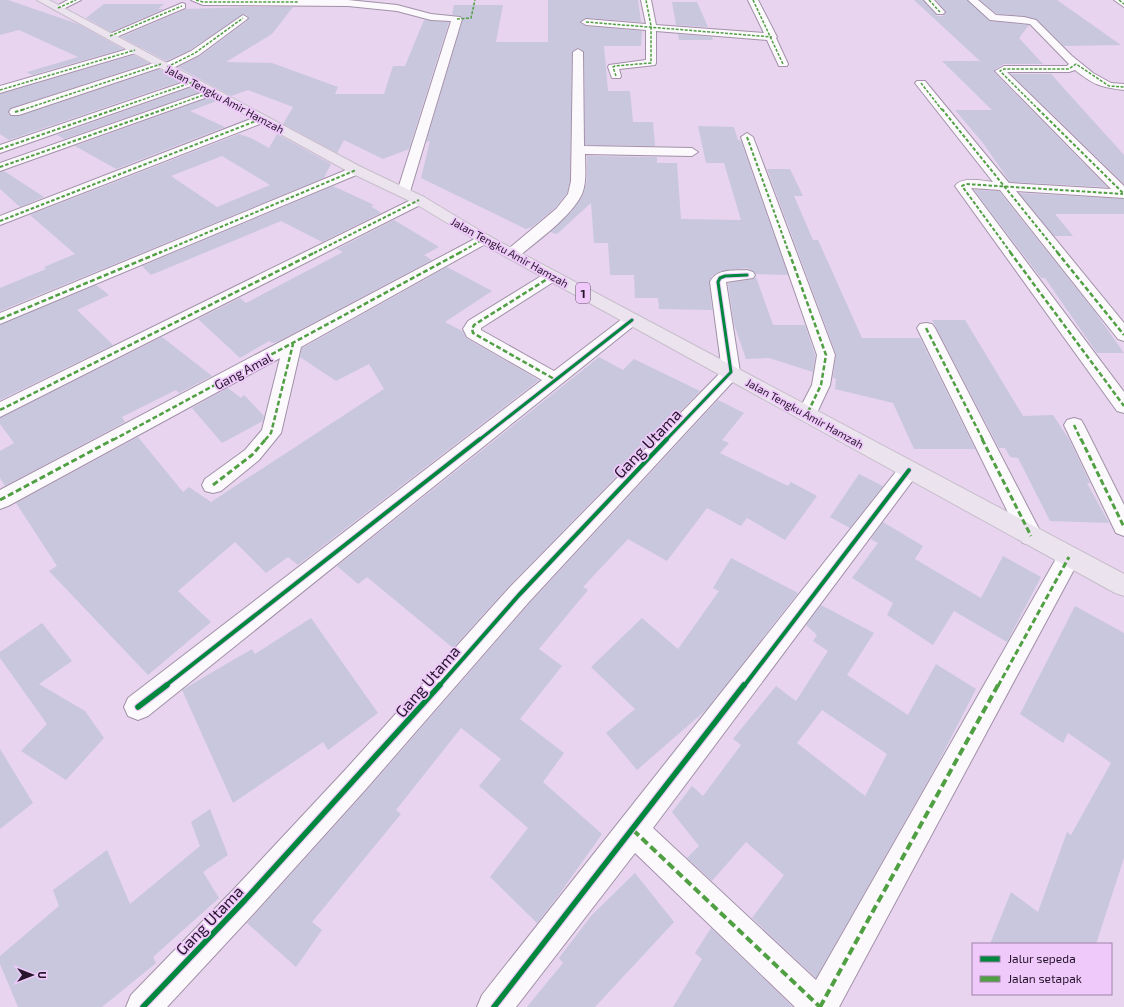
<svg xmlns="http://www.w3.org/2000/svg" width="1124" height="1007" viewBox="0 0 1124 1007" font-family="'Exo 2',sans-serif">
	<style>
		.building { fill: #c8c7de; fill-rule: evenodd }
		.lines { fill: none; stroke-linecap: round; stroke-linejoin: round }
		.minor-casing { stroke: #a291a8; stroke-width: 2 }
		.primary-casing { stroke: #c7bdcb; stroke-width: 2 }
		.minor { fill: #fcf9fd; fill-rule: evenodd }
		.primary { fill: #ebe3ee; fill-rule: evenodd }
		.quiet-far4 { stroke: #50a043; stroke-width: 1.5; stroke-dasharray: 3 1.5; stroke-linecap: butt }
		.quiet-far3 { stroke: #50a043; stroke-width: 2; stroke-dasharray: 3.5 2; stroke-linecap: butt }
		.quiet-far2 { stroke: #50a043; stroke-width: 2.5; stroke-dasharray: 5 2.5; stroke-linecap: butt }
		.quiet-far1 { stroke: #50a043; stroke-width: 3; stroke-dasharray: 6 3; stroke-linecap: butt }
		.quiet { stroke: #50a043; stroke-width: 4; stroke-dasharray: 8 4; stroke-linecap: butt }
		.cycleway-far2-casing { stroke: #eec9fa; stroke-width: 5 }
		.cycleway-far1-casing { stroke: #eec9fa; stroke-width: 6 }
		.cycleway-casing { stroke: #eec9fa; stroke-width: 8 }
		.cycleway-far2 { stroke: #00873e; stroke-width: 3 }
		.cycleway-far1 { stroke: #00873e; stroke-width: 4 }
		.cycleway { stroke: #00873e; stroke-width: 5.5 }
		.labels { text-anchor: middle; dominant-baseline: central; stroke-width: 3.5; stroke-linejoin: round; paint-order: stroke }
		.far-street-label { font-size: 11px; fill: #26152b; stroke: #eec9fa }
		.shield { fill: #eec9fa; stroke: #624b69; stroke-width: 1 }
		.shield-label { font-size: 12px; font-weight: bold; fill: #26152b }
		.street-label { font-size: 13px; fill: #26152b; stroke: #eec9fa }
		.near-street-label { font-size: 16px; fill: #26152b; stroke: #eec9fa }
	</style>
	<rect width="100%" height="100%" fill="#e8d4ef"/>
	<g class="building">
		<path d="M0 0H8L78 24 123 49 32 75 27 72 78 57 19 30 0 35Z"/>
		<path d="M548 0H638L641 22 586 18 580 23 586 26 642 31 641 46H604L608 91H630L633 122H653L655 146 585 145 584 52 579 48 572 51 570 181 567 193 555 208 532 227 526 229 421 178 430 141 426 142 463 19 460 16 452 15 454 5H503L496 42H548Z"/>
		<path d="M914 0H923L937 16H943L946 12 936 0H967L990 21 1029 25 1019 38 1043 64H1004L994 70V72L1107 187 1010 182 983 143 955 110H992L942 61H980Z"/>
		<path d="M980 0H1057L1121 45 1064 46 1036 19 1024 16 997 14Z"/>
		<path d="M672 2H697L708 27 676 25Z"/>
		<path d="M104 4H164L158 9H164L111 32 86 18Z"/>
		<path d="M247 7H293L272 34 226 62 272 63 338 87 335 94H384L393 66H405L424 20 449 22 409 149 383 159 344 140 337 153 283 124 293 107 248 90 231 96 178 67 200 56 247 21 249 18 244 14 190 50 166 61 121 37 186 9Z"/>
		<path d="M678 34 712 37 713 40H679Z"/>
		<path d="M134 55 149 63 11 108 8 113 11 116H19L160 69 182 81 9 140 0 134V94Z"/>
		<path d="M1011 74H1051L1124 155V184Z"/>
		<path d="M192 87 200 92 64 139 57 135Z"/>
		<path d="M211 97 217 101 190 111 225 127 116 169 75 146Z"/>
		<path d="M698 126 734 127 738 140 741 141 788 275 756 274 753 271 747 268 721 271 712 276 709 282 712 310 659 309 658 298H635L634 275H610L608 243H594L591 203 557 234 550 232 571 212 583 195 587 180V156L657 157V163H677L681 219 741 220 724 163H706Z"/>
		<path d="M239 134 251 138 269 148 277 134 331 164 324 178 0 311V288L46 269 44 267 75 254 30 215ZM222 156 270 185 217 207 171 176Z"/>
		<path d="M767 169H790L803 196H794L813 240H818L862 338H920L975 449H914L893 403 835 389 836 379 833 378 836 354Z"/>
		<path d="M4 171 44 197 20 207 0 189V172Z"/>
		<path d="M333 186 374 205 371 206 381 213 322 242 281 221 151 275 142 266Z"/>
		<path d="M974 190 999 191 1095 312 1124 353H1097L1045 278H1041Z"/>
		<path d="M1019 193 1124 199V214H1055L1073 236H1054Z"/>
		<path d="M394 220 439 247 424 255 432 260 277 342 272 343 269 341 240 358 198 319 240 298 246 303 343 252 337 249Z"/>
		<path d="M447 267 492 291 445 322 462 331 466 338 539 380 298 565 288 557 266 573 235 542 178 591 211 622 148 675 49 571 57 566 16 503 138 437 183 492 189 487 211 502 384 389 369 364 336 381 300 357 302 348Z"/>
		<path d="M756 277 773 325H805L815 355 813 372 769 358 746 359 734 324 728 283 753 279Z"/>
		<path d="M96 285 109 295 77 310 113 345 0 400V325Z"/>
		<path d="M932 320H965L1023 416 1053 415 1070 441 1090 483H1087L1109 523 1050 521 1018 458 1010 457 1005 448H999Z"/>
		<path d="M162 337 212 376 179 393 176 390 122 417 125 422 5 486 0 478V451L14 443 0 424V418Z"/>
		<path d="M599 357 623 370 634 359 700 391 509 586 453 648 367 577 358 584 337 566Z"/>
		<path d="M228 388 241 398 244 395 264 416 263 421 222 443 192 408Z"/>
		<path d="M718 400 744 413 722 440 729 443 720 453 788 486 791 482 817 496 785 540 747 518 741 526 707 508 667 561 628 539 583 587 588 590 539 649 562 666 520 719 564 753 543 782 602 834 558 896 537 923 490 877 528 828 479 786 501 759 461 728 396 810 401 814 312 922 322 930 296 967 247 923 367 790 529 604Z"/>
		<path d="M859 474 883 486 850 528 830 517Z"/>
		<path d="M883 522 923 546 915 559 981 598 1003 556 1041 577 1007 642 954 611 933 645 887 615 893 603 852 578 878 543 871 539Z"/>
		<path d="M731 558 798 593 706 710 637 770 606 733 635 709 591 667 642 618 678 649 719 591 713 588Z"/>
		<path d="M821 605 874 633 847 675 908 715 936 664 976 689 938 763 816 978 752 918 784 875 746 842 712 881 687 858 699 846 672 812 692 786 703 796 741 745 733 739 776 686 796 701 828 651 813 641 817 635 806 625ZM822 710 887 754 865 796 797 743Z"/>
		<path d="M1075 606 1124 633V858L1096 944H990L1011 892 1038 912 1067 832 1071 835 1111 763 1068 733 1063 743 1020 714Z"/>
		<path d="M311 618 378 713 328 750 323 742 233 803 182 690 252 649 255 654Z"/>
		<path d="M42 623 72 661 39 684 85 711 104 738 66 780 21 751 47 724 0 658V652Z"/>
		<path d="M0 749 33 803 0 829Z"/>
		<path d="M210 809 228 855 203 872 219 898 153 957 156 963 102 1007H18L0 964V956L59 906 53 890 107 850 130 904 200 846 191 822Z"/>
		<path d="M635 873 674 922 595 1007H527L563 963 559 958 592 915Z"/>
		<path d="M711 928 793 1007H673L702 959 695 953Z"/>
	</g>
	<g class="lines">
		<defs>
			<g id="minor">
				<path d="M68 0H81L61 10H55L53 8Z"/>
				<path d="M191 0H348L397 5 431 14 460 17 462 19 409 195H399L397 192 451 21 431 20 397 11 348 6 203 5Z"/>
				<path d="M641 0H651L656 25 764 33 748 0H758L777 37 776 38 788 64 787 66H779L767 40 656 31V63L655 65 619 69 621 76 620 78H612L608 67 609 65 646 60V30L586 25 581 22 586 19 646 24Z"/>
				<path d="M924 0H934L945 12 943 14H937Z"/>
				<path d="M968 0H978L996 15 1024 17 1036 20 1072 56 1093 73 1111 83 1124 84V90C1100 87 1094 85 1075 70L1069 72H1007L1124 186V198L1016 191 1124 323V341L1118 339 1000 190 971 188 1124 392V413L1117 411 955 186C962 176 982 181 993 182L915 83 917 81H925L1009 183 1111 189 995 71 1004 66H1067L1069 64 1030 24 990 20Z"/>
				<path d="M1114 0H1124V7Z"/>
				<path d="M182 3 185 4V8L114 38 110 39 105 36Z"/>
				<path d="M243 15 248 18 246 20 199 55 171 69 167 70 162 67 19 115H11L9 112 11 109 157 62 161 61 166 63 191 51Z"/>
				<path d="M135 47 139 48 140 50 139 52 0 93V86Z"/>
				<path d="M578 49 583 52 584 146 692 148 698 152 692 156 585 154C585 167 587 182 582 194 571 217 537 241 518 257H506L504 254 506 251 556 209 568 194 571 181 573 52Z"/>
				<path d="M193 79 199 82 197 84 0 153V145Z"/>
				<path d="M212 89 216 90 218 92 216 94 0 171V163Z"/>
				<path d="M261 115 267 119 265 122 0 225V216Z"/>
				<path d="M747 133 753 137 835 355 830 385 814 419 807 421 800 419 797 414 812 385 817 355 741 137Z"/>
				<path d="M356 166 361 167 363 170 361 173 0 324V313Z"/>
				<path d="M419 196 424 197 426 200 424 203 0 417V402Z"/>
				<path d="M484 234 489 236 492 239 489 242 301 347 281 433 259 460 221 491 213 493 205 491 202 485 205 479 245 450 262 430 280 358 8 506 0 509V490Z"/>
				<path d="M747 270 753 272 755 275 753 278 726 282 740 372 738 376 528 603 366 789 256 911 167 1007H126L131 995 234 889 346 769 510 587 722 371 710 282C717 268 733 271 747 270Z"/>
				<path d="M552 271 558 273 560 276 558 279 481 328V330L554 371 626 316 632 315 638 316 641 320 148 716 138 720 128 716 124 707 128 698 542 380 467 337 463 329 468 321 546 273Z"/>
				<path d="M926 323 932 324 935 328 1039 529 1042 536 1039 543 1031 545 1023 543 917 328 920 324Z"/>
				<path d="M1074 418 1081 420 1084 425 1124 505V536L1116 533 1064 425 1067 420Z"/>
				<path d="M909 462 916 464 920 470 916 476 653 828 816 980 1061 550 1069 547 1077 550 1081 557 1077 564 839 1007H795L635 853 516 1007H477L482 995 902 464Z"/>
			</g>
			<path id="primary" d="M37 0H49L361 167 424 197 489 236 1124 574V596L1115 593 479 242 414 203 351 173Z"/>
		</defs>
		<use href="#minor" class="minor-casing"/>
		<use href="#primary" class="primary-casing"/>
		<use href="#minor" class="minor"/>
		<use href="#primary" class="primary"/>
		<g class="quiet-far4">
			<path d="M196 0 203 2H298"/>
			<path d="M753 0 783 64"/>
			<path d="M929 0 940 12"/>
			<path d="M1119 0 1124 4"/>
			<path d="M58 8 76 0"/>
			<path d="M457 19 471 18 475 0"/>
			<path d="M586 22 772 37"/>
			<path d="M110 36 182 6"/>
			<path d="M167 67 195 53 243 18"/>
			<path d="M616 76 613 67 615 66 651 63V26L646 0"/>
			<path d="M921 83 942 110"/>
			<path d="M0 90 135 50"/>
			<path d="M22 110 161 64"/>
			<path d="M113 110 193 82"/>
			<path d="M162 110 212 92"/>
			<path d="M1039 110 1000 71 1004 69H1069L1076 64 1109 86 1124 87"/>
		</g>
		<g class="quiet-far3">
			<path d="M942 109 1058 253"/>
			<path d="M1038 109 1124 194"/>
			<path d="M15 112 25 109"/>
			<path d="M747 137 789 253"/>
			<path d="M0 149 116 109"/>
			<path d="M0 167 165 109"/>
			<path d="M0 221 261 119"/>
			<path d="M159 253 356 170"/>
			<path d="M314 253 419 200"/>
			<path d="M459 253 484 239"/>
			<path d="M1011 253 962 186 966 184 1123 194"/>
		</g>
		<g class="quiet-far2">
			<path d="M789 252 826 355 821 385 807 414"/>
			<path d="M1010 252 1124 406"/>
			<path d="M1057 252 1124 335"/>
			<path d="M552 276 474 325 472 329 473 333 556 380"/>
			<path d="M0 319 161 252"/>
			<path d="M926 328 983 440"/>
			<path d="M0 410 316 252"/>
			<path d="M1074 425 1081 440"/>
			<path d="M113 440 461 252"/>
			<path d="M265 440 271 433 293 344"/>
		</g>
		<g class="quiet-far1">
			<path d="M982 439 1031 536"/>
			<path d="M1081 439 1124 527"/>
			<path d="M213 485 252 455 266 439"/>
			<path d="M0 500 114 439"/>
			<path d="M998 686 1069 557"/>
		</g>
		<g class="quiet">
			<path d="M633 830 820 1007"/>
			<path d="M820 1007 998 685"/>
		</g>
		<defs>
			<g id="cycleway-far2">
				<path d="M479 440 632 320"/>
				<path d="M666 440 731 372 718 282 720 278 725 276 747 275"/>
			</g>
			<g id="cycleway-far1">
				<path d="M165 686 480 439"/>
				<path d="M439 686 519 595 667 439"/>
				<path d="M744 686 909 470"/>
			</g>
			<g id="cycleway">
				<path d="M138 707 167 685"/>
				<path d="M143 1007 245 900 440 685"/>
				<path d="M494 1007 744 685"/>
			</g>
		</defs>
		<use href="#cycleway-far2" class="cycleway-far2-casing"/>
		<use href="#cycleway-far1" class="cycleway-far1-casing"/>
		<use href="#cycleway" class="cycleway-casing"/>
		<use href="#cycleway-far2" class="cycleway-far2"/>
		<use href="#cycleway-far1" class="cycleway-far1"/>
		<use href="#cycleway" class="cycleway"/>
	</g>
	<g class="labels">
		<g class="far-street-label">
			<text transform="translate(225 99) rotate(28)">Jalan Tengku Amir Hamzah</text>
			<text transform="translate(510 252) rotate(29)">Jalan Tengku Amir Hamzah</text>
			<text transform="translate(805 413) rotate(29)">Jalan Tengku Amir Hamzah</text>
		</g>
		<rect class="shield" x="576" y="283" width="14" height="20" rx="3"/>
		<g class="shield-label">
			<text x="583" y="293">1</text>
		</g>
		<g class="street-label">
			<text transform="translate(243 371) rotate(-28)">Gang Amal</text>
		</g>
		<g class="near-street-label">
			<text transform="translate(647 443) rotate(-46)">Gang Utama</text>
			<text transform="translate(427 681) rotate(-49)">Gang Utama</text>
			<text transform="translate(209 920) rotate(-46)">Gang Utama</text>
		</g>
	</g>
	<rect x="972" y="943" width="140" height="52" fill="#eec9fa" stroke="#9e81a7"/>
	<rect x="980" y="956" width="20" height="6" fill="#00873e" stroke="#9e81a7"/>
	<text x="1008" y="963" font-size="12" fill="#26152b">Jalur sepeda</text>
	<rect x="980" y="976" width="20" height="6" fill="#50a043" stroke="#9e81a7"/>
	<text x="1008" y="983" font-size="12" fill="#26152b">Jalan setapak</text>
	<g transform="translate(32 975) rotate(90)" stroke="#eec9fa" stroke-width="3" paint-order="stroke">
	<path d="M0-3L7 15L0 10L-7 15Z" fill="#26152b"/>
	<text y="-6" font-size="11" font-weight="bold" text-anchor="middle" fill="#26152b">U</text>
	</g>
</svg>
